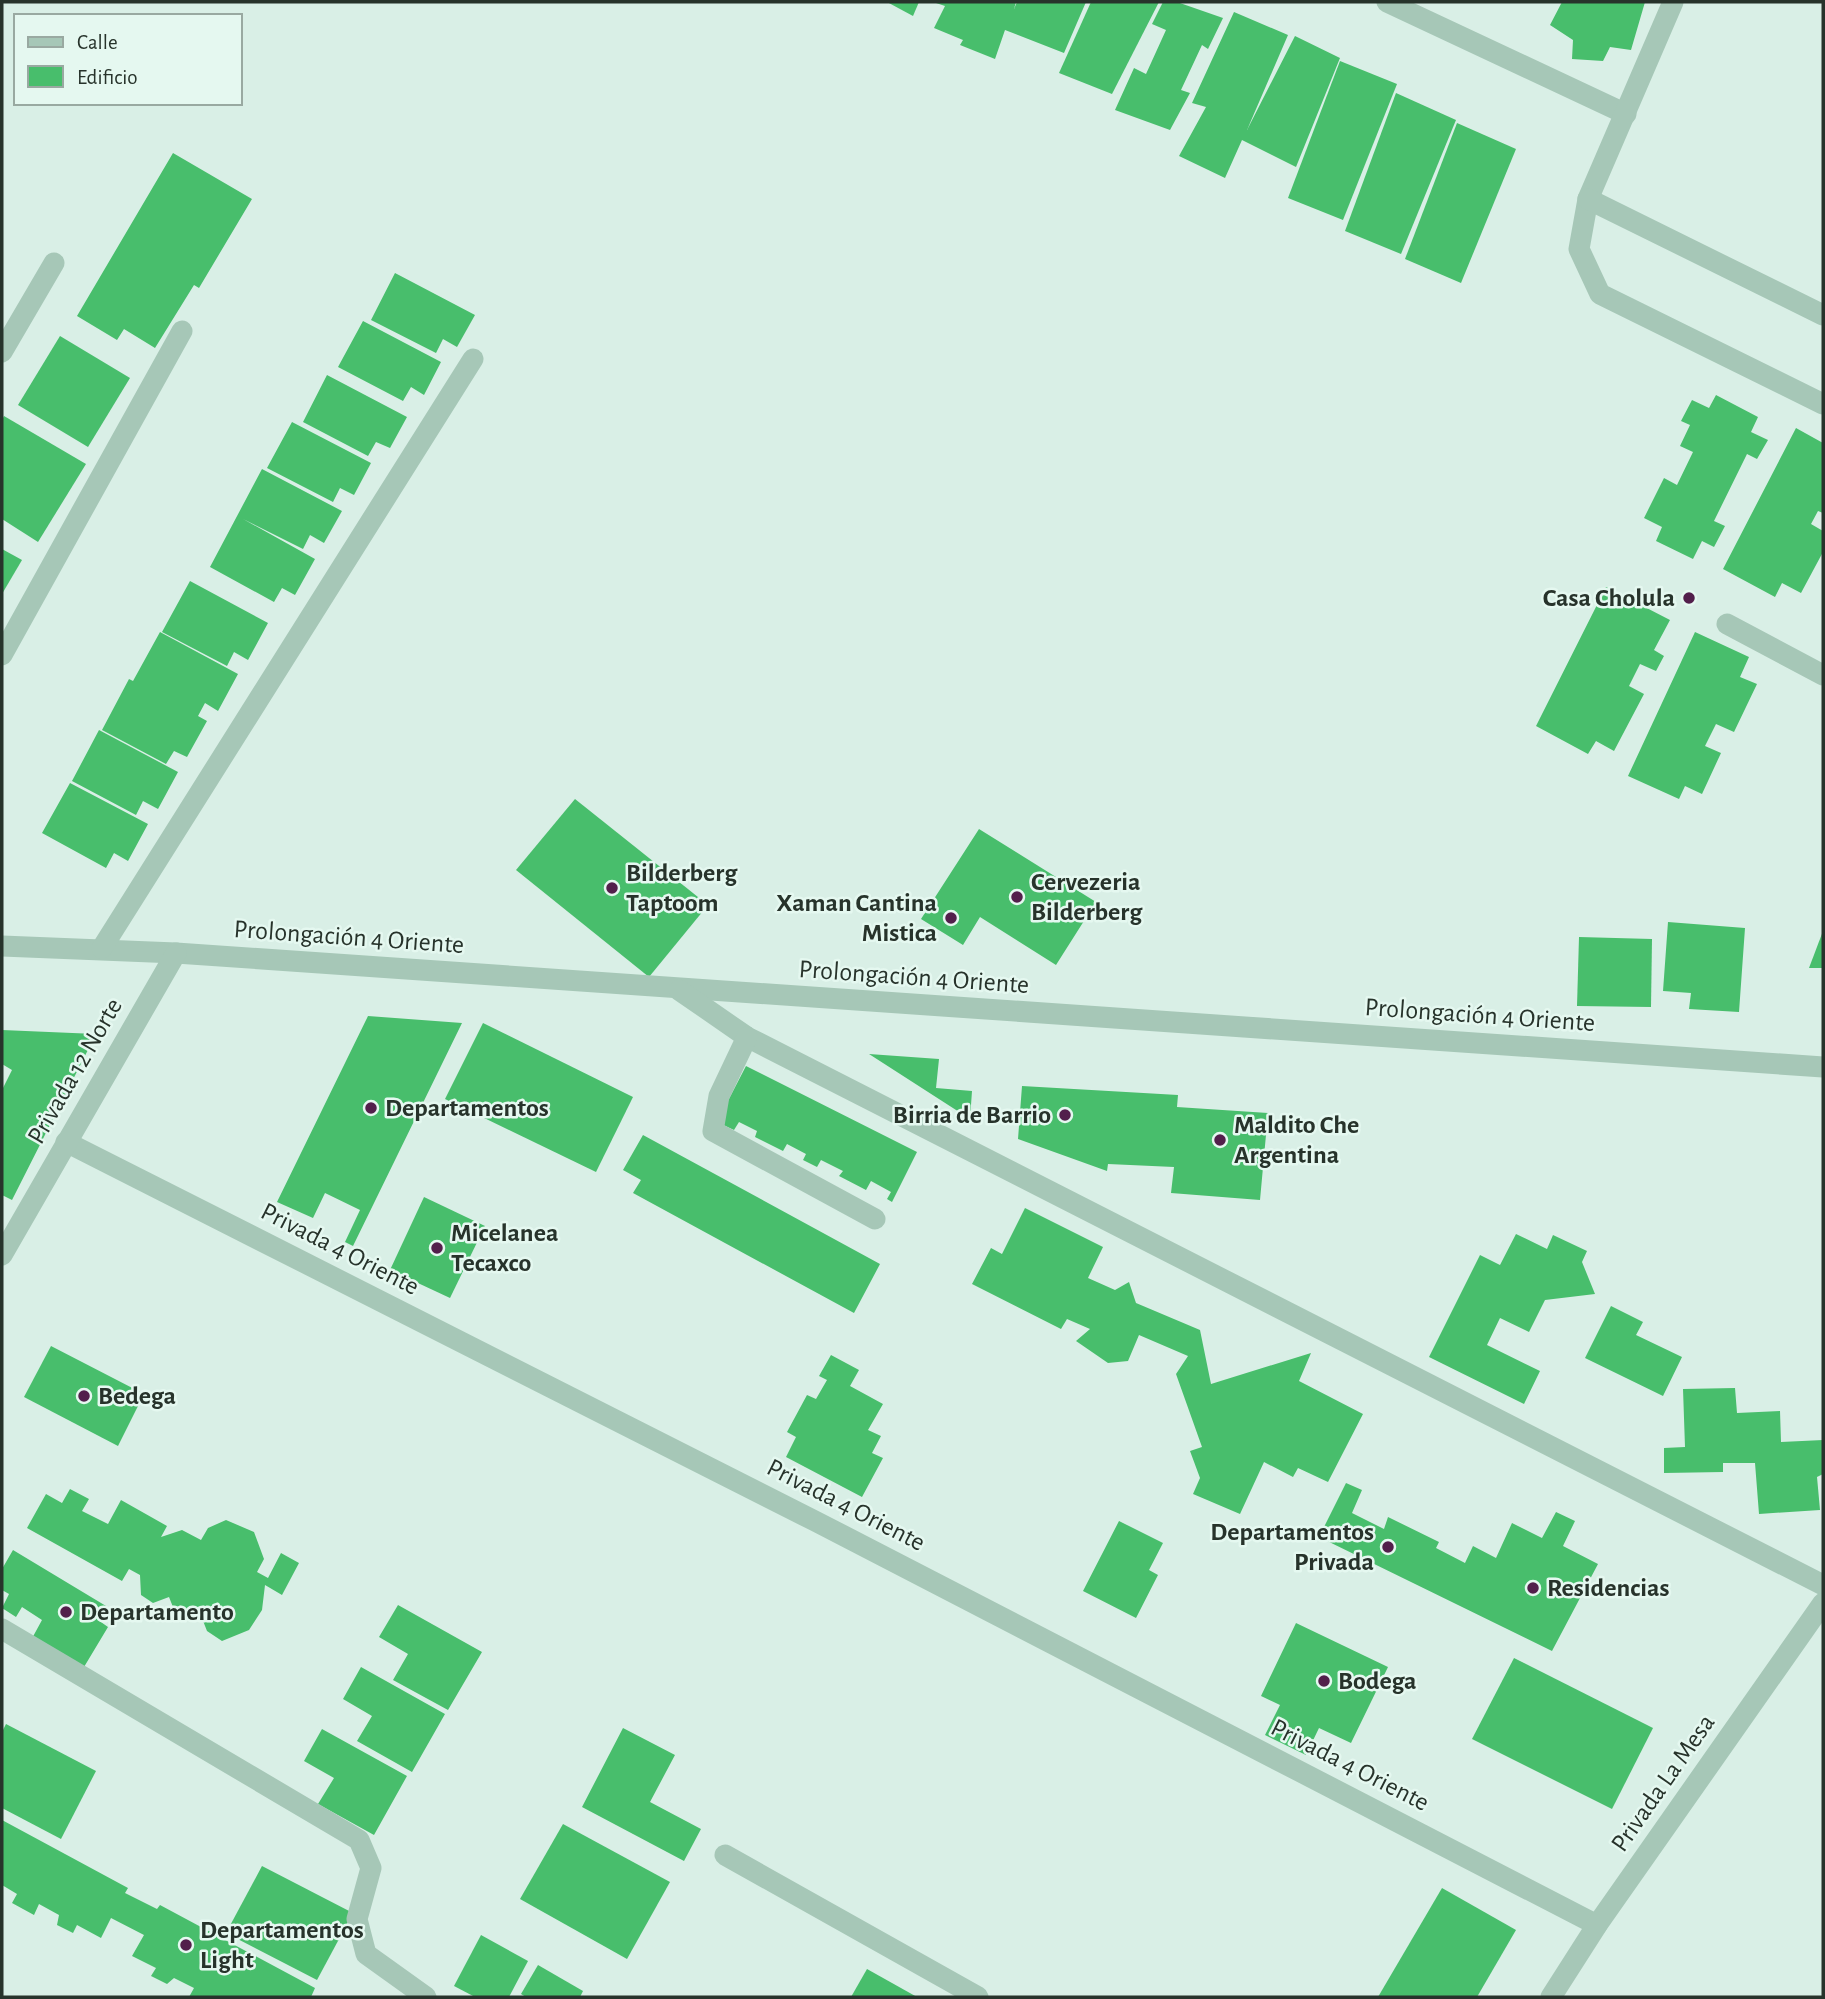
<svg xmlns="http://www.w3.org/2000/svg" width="1825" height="1999" viewBox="0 0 1825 1999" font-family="'Alegreya Sans',sans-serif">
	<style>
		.building { fill: #48be6c }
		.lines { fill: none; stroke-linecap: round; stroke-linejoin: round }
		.street { stroke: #a6c7b7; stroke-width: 21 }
		.poi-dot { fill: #521f4b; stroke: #e5f8f0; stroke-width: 2.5 }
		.labels { text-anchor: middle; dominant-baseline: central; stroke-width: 5; stroke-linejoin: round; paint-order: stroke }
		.poi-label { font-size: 26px; font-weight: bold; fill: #27332b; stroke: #e5f8f0; text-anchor: start }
		.street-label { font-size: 26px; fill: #27332b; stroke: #e5f8f0 }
	</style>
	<rect width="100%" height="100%" fill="#d9efe6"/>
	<g class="building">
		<path d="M887 2H919L913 16Z"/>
		<path d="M933 2H1016L1014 9 1017 2H1086L1064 53 1005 30 995 59 960 45 963 40 934 28 945 6Z"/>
		<path d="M1091 2H1159L1112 94 1059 73Z"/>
		<path d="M1163 2H1177L1223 18 1208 49 1202 45 1181 90 1190 93 1170 130 1115 110 1134 68 1146 74 1166 30 1152 24Z"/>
		<path d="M1562 2H1645L1631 50 1610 47 1603 61 1572 59 1573 40 1550 25Z"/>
		<path d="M1234 12 1288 35 1247 130 1295 36 1340 58 1296 167 1242 140 1225 178 1179 156 1206 107 1192 103Z"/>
		<path d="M1340 61 1397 84 1343 220 1288 198Z"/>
		<path d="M1396 93 1456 120 1401 254 1345 231Z"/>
		<path d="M1457 123 1516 149 1461 283 1405 259Z"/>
		<path d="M173 153 252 199 199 288 194 285 155 348 124 329 117 340 77 316Z"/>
		<path d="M395 273 475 315 457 347 443 339 436 353 371 320Z"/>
		<path d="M363 321 441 362 424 395 411 387 403 401 338 367Z"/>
		<path d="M60 336 130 378 88 447 18 405Z"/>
		<path d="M327 375 407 417 390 448 376 442 368 456 303 422Z"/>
		<path d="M1716 395 1758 417 1751 432 1768 440 1757 459 1747 454 1714 521 1725 526 1714 547 1702 541 1693 559 1656 541 1662 527 1644 518 1664 478 1677 485 1693 452 1680 446 1690 425 1681 421 1692 400 1709 408Z"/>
		<path d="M4 416 86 464 38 542 2 519V420Z"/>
		<path d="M292 422 371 463 354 495 340 488 333 502 267 468Z"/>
		<path d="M1796 428 1823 443V513L1818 511 1811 524 1823 531V552L1801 593 1782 583 1775 597 1723 569Z"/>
		<path d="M262 469 342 511 324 543 310 535 303 549 243 519 315 559 295 595 282 588 274 602 210 567Z"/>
		<path d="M2 549 22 560 2 594Z"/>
		<path d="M190 581 268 623 248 660 234 652 227 666 162 632Z"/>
		<path d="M1606 587 1670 620 1654 650 1664 656 1656 671 1640 664 1629 686 1644 694 1614 751 1596 741 1588 754 1536 726Z"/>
		<path d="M160 632 238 674 218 711 205 703 198 716 207 721 187 757 174 751 166 764 102 730 129 679 133 681Z"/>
		<path d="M1695 632 1749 657 1740 677 1757 684 1734 732 1716 724 1705 746 1721 753 1702 794 1685 786 1679 799 1628 776Z"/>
		<path d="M99 730 178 772 158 809 143 801 136 815 72 781Z"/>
		<path d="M70 783 148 824 128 861 114 853 106 868 42 833Z"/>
		<path d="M575 799 708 905 649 977 516 870Z"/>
		<path d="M979 829 1096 902 1056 965 980 917 963 945 921 919Z"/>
		<path d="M1668 922 1745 928 1739 1012 1689 1009 1691 993 1663 991Z"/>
		<path d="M1823 931V968H1809Z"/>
		<path d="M1579 937 1652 939 1651 1007 1577 1006Z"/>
		<path d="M368 1016 462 1023 353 1246 345 1242 360 1210 325 1193 313 1218 277 1202Z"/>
		<path d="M483 1023 633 1097 596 1172 445 1099Z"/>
		<path d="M2 1030 96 1034 12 1200 2 1195V1090L12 1070 2 1064Z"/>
		<path d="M869 1054 939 1059 936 1088 972 1091 970 1119Z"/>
		<path d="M746 1066 917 1152 892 1202 887 1199 891 1192 871 1181 866 1190 839 1176 843 1171 821 1160 817 1167 803 1160 806 1154 787 1144 783 1151 755 1137 757 1131 739 1122 734 1130 717 1122Z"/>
		<path d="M1022 1086 1178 1095 1177 1107 1268 1113 1260 1200 1171 1193 1174 1167 1108 1164 1107 1171 1018 1139Z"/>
		<path d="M643 1135 880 1264 854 1313 633 1193 641 1180 623 1170Z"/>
		<path d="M424 1197 485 1226 450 1298 390 1270Z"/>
		<path d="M1025 1208 1103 1247 1088 1278 1115 1290 1129 1282 1136 1303 1200 1330 1211 1384 1311 1353 1299 1381 1363 1414 1328 1482 1298 1468 1293 1477 1264 1462 1240 1514 1193 1494 1200 1478 1190 1451 1202 1447 1176 1374 1188 1356 1139 1335 1128 1361 1108 1363 1076 1341 1090 1329 1067 1319 1061 1329 972 1284 991 1248 1002 1254Z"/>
		<path d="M1516 1234 1547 1249 1553 1235 1587 1251 1582 1262 1595 1294 1545 1300 1529 1332 1500 1318 1487 1345 1540 1371 1524 1404 1429 1357 1480 1255 1500 1265Z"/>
		<path d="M1611 1306 1643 1322 1636 1335 1682 1357 1663 1396 1585 1358Z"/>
		<path d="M51 1346 144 1394 118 1446 24 1397Z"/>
		<path d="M831 1355 859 1370 850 1386 883 1404 868 1430 881 1436 872 1453 883 1458 862 1497 786 1457 796 1437 787 1432 807 1395 816 1399 827 1380 819 1376Z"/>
		<path d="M1735 1388 1737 1413 1780 1411 1781 1442 1823 1440V1474L1817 1477 1820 1510 1759 1514 1755 1463H1723V1472L1664 1473V1448L1685 1447 1683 1389Z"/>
		<path d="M1346 1483 1362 1490 1352 1513 1384 1529 1388 1517 1439 1542 1436 1548 1465 1563 1473 1546 1496 1558 1512 1523 1542 1538 1556 1512 1575 1521 1563 1546 1598 1564 1552 1651 1319 1537Z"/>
		<path d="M70 1489 89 1499 82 1511 108 1524 121 1500 167 1526 161 1537 182 1530 201 1540 208 1528 226 1520 254 1532 264 1559 257 1572 268 1578 281 1553 299 1563 282 1595 265 1585 262 1610 249 1630 222 1641 207 1631 198 1608 177 1617 169 1597 153 1603 141 1595 140 1575 129 1569 122 1581 27 1528 46 1494 62 1503Z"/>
		<path d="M1119 1521 1163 1543 1149 1570 1158 1575 1136 1618 1083 1591Z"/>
		<path d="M13 1550 106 1606 98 1620 108 1627 81 1672 30 1642 42 1620 22 1607 16 1617 2 1608 9 1594 2 1590V1569Z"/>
		<path d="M398 1605 482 1652 448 1710 393 1680 408 1654 379 1637Z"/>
		<path d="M1296 1623 1388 1667 1351 1743 1319 1728 1306 1755 1265 1735 1280 1705 1261 1696Z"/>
		<path d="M1514 1658 1653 1728 1612 1809 1472 1739Z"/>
		<path d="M361 1667 445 1714 412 1772 357 1741 372 1716 343 1699Z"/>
		<path d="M6 1724 96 1771 61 1839 2 1808V1732Z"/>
		<path d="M623 1728 675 1755 650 1802 701 1829 684 1861 582 1807Z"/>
		<path d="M322 1729 407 1776 374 1835 318 1804 334 1778 304 1761Z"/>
		<path d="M2 1820 128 1888 125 1893 157 1909 160 1905 315 1988 311 1997H189L194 1988 174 1978 167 1984 151 1976 156 1968 132 1956 144 1935 111 1918 101 1938 77 1925 73 1933 57 1925 59 1915 39 1904 34 1915 12 1903 17 1894 2 1885Z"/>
		<path d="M563 1824 670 1882 627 1959 520 1899Z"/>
		<path d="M262 1866 353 1913 317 1980 226 1933Z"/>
		<path d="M1442 1888 1516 1930 1477 1997H1378Z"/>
		<path d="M481 1935 528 1961 509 1997H475L454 1986Z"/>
		<path d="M538 1965 583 1991 580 1997H526L521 1994Z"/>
		<path d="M867 1969 917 1997H851Z"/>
	</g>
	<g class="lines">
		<g class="street">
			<path d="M1387 2 1626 114"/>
			<path d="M1673 2 1588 199 1579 249 1600 294 1823 404"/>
			<path d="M1588 199 1823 315"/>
			<path d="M2 352 54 263"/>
			<path d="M1727 624 1823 675"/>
			<path d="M2 655 182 331"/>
			<path d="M2 946 176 953 1823 1067"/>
			<path d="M102 948 473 359"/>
			<path d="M679 990 747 1037 1823 1585"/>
			<path d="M747 1037 719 1096 713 1131 875 1219"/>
			<path d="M66 1142 815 1521 1597 1925"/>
			<path d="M2 1255 176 953"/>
			<path d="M2 1629 359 1840 371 1868 357 1919 366 1954 426 1997"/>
			<path d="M725 1855 978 1997"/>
			<path d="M1551 1997 1597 1925 1823 1603"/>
		</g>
	</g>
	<g class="poi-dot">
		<circle cx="1689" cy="598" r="7"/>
		<circle cx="612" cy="888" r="7"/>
		<circle cx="1017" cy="897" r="7"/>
		<circle cx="951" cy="918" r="7"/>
		<circle cx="371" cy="1108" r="7"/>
		<circle cx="1065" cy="1115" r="7"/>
		<circle cx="1220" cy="1140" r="7"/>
		<circle cx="437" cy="1248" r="7"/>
		<circle cx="84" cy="1396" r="7"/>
		<circle cx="1388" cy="1547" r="7"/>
		<circle cx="1533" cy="1588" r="7"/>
		<circle cx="66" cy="1612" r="7"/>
		<circle cx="1324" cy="1681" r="7"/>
		<circle cx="186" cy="1945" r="7"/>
	</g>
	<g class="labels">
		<g class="poi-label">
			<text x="1675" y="598" text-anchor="end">Casa Cholula</text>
			<text x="626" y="873">Bilderberg<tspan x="626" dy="30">Taptoom</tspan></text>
			<text x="1031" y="882">Cervezeria<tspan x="1031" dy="30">Bilderberg</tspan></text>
			<text x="937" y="903" text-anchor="end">Xaman Cantina<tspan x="937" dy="30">Mistica</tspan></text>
			<text x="385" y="1108">Departamentos</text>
			<text x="1051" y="1115" text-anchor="end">Birria de Barrio</text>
			<text x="1234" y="1125">Maldito Che<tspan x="1234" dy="30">Argentina</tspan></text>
			<text x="451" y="1233">Micelanea<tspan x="451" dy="30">Tecaxco</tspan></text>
			<text x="98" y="1396">Bedega</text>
			<text x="1374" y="1532" text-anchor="end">Departamentos<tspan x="1374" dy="30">Privada</tspan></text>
			<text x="1547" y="1588">Residencias</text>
			<text x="80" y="1612">Departamento</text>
			<text x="1338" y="1681">Bodega</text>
			<text x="200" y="1930">Departamentos<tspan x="200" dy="30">Light</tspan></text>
		</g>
		<g class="street-label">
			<text transform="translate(349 937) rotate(4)">Prolongación 4 Oriente</text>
			<text transform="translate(914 977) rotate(4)">Prolongación 4 Oriente</text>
			<text transform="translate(1480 1015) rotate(4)">Prolongación 4 Oriente</text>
			<text transform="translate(75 1071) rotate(-60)">Privada 12 Norte</text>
			<text transform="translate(340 1249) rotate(27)">Privada 4 Oriente</text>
			<text transform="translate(846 1505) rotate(27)">Privada 4 Oriente</text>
			<text transform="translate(1350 1765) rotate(27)">Privada 4 Oriente</text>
			<text transform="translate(1663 1783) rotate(-55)">Privada La Mesa</text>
		</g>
	</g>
	<rect width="1825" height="1999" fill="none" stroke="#27332b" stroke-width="7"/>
	<rect x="14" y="14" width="228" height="91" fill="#e5f8f0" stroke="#99a9a1" stroke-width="2"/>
	<rect x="28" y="37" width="35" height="10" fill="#a6c7b7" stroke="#99a9a1" stroke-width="2"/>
	<text x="77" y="49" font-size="21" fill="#27332b">Calle</text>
	<rect x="28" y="66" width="35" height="21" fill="#48be6c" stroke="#99a9a1" stroke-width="2"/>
	<text x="77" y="84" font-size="21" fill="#27332b">Edificio</text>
</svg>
